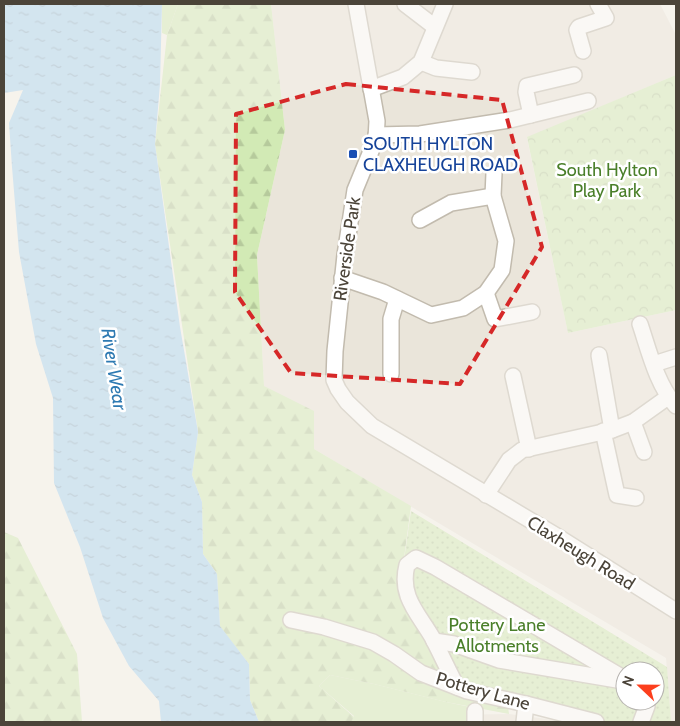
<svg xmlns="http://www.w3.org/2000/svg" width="680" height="726" viewBox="0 0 680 726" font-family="Cabin,sans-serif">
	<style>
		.residential { fill: #eae5da }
		.grass { fill: #d2eab5 }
		.forest { fill: url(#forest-firs) }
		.park { fill: url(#park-crowns) }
		.garden { fill: url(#garden-dots); fill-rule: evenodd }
		.water { fill: url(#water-ripples) }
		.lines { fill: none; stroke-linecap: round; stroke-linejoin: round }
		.minor-casing { stroke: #c2bbae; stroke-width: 18 }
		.minor { stroke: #fff; stroke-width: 15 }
		.marked { fill: none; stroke: #d62828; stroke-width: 4; stroke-dasharray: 10 6; stroke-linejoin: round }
		.transit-dot { fill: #1a4fb4; stroke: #fff; stroke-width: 2 }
		.labels { text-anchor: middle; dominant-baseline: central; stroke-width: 5; stroke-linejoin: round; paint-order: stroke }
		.transit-label { font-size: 18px; fill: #164399; stroke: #fff; text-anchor: start }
		.park-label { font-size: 18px; fill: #4a7f2a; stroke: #fff }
		.street-label { font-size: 18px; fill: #4b4439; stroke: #fff }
		.water-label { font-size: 19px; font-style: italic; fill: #2e7ab2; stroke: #fff }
	</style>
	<defs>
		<pattern id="forest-firs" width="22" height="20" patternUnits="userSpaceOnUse" patternTransform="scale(1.25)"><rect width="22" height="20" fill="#d2eab5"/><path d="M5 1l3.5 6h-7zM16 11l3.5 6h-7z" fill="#b6ca9c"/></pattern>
		<pattern id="park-crowns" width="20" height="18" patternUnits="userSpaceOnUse" patternTransform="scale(1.25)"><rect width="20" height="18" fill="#d2eab5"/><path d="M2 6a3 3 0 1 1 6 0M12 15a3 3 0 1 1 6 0" fill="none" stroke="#b6ca9c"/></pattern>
		<pattern id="garden-dots" width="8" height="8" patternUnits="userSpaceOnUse" patternTransform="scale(1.25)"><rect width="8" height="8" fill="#d2eab5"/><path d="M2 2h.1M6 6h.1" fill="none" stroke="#b6ca9c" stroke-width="1.8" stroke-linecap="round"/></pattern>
		<pattern id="water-ripples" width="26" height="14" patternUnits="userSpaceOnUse" patternTransform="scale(1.25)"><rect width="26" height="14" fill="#a9d4f2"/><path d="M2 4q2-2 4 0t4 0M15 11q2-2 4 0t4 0" fill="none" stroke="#8caec5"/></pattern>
	</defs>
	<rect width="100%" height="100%" fill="#f6f3ec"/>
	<g class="residential">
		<path d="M271 4H660L676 35V75L527 138 568 333 676 310V722H671L666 658 314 449 264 386 257 255 285 130Z"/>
		<path d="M509 714 569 722H368L375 716Z"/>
	</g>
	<g class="grass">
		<path d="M162 4H178L167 35 162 33Z"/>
		<path d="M330 675 374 684 446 702 475 708V722H351L354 716 319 686Z"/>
	</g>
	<g class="forest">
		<path d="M178 4H271L285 130 257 255 264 386 314 411V449L411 506 400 588 507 700 509 714 446 702 374 684 330 675 319 686 354 717 351 722H259L250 700 249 664 220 627 217 574 203 554 202 502 192 475 198 432 155 144 167 35Z"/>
		<path d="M4 532 18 538 77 654 82 722H4Z"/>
	</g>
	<path class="park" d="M676 75V310L568 333 527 137Z"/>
	<path class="garden" d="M411 511 667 667 671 722H596L467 691 400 588ZM625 671H655V701H625Z"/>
	<path class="water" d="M4 4H162L160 84 155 144 180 327 198 432 192 475 202 502 203 554 217 574 220 626 249 664 250 700 259 722H161L159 701 129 666 103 618 80 547 54 483 53 398 36 344 19 252 12 167 9 123 23 90 4 93Z"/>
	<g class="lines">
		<defs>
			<g id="minor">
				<path d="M356 4 377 121 376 139 355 190 345 255 335 351 334 380 338 389 347 402 372 426 560 538 676 611"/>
				<path d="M405 4 435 27"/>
				<path d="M583 51 577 30 579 27 606 18 598 4"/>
				<path d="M421 62 436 68 472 72"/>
				<path d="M371 89 403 77 421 62 445 4"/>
				<path d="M531 115 526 92 527 86 574 75"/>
				<path d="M376 135 420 134 510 120 588 101"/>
				<path d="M420 220 451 203 493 196"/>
				<path d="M342 278 383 292 431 315 463 308 486 293 502 270 506 241 493 196 494 173"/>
				<path d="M486 293 495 319 532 312"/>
				<path d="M640 324C649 351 657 385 676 406"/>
				<path d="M599 355 612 430"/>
				<path d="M654 364 676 357"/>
				<path d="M391 374V319L397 299"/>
				<path d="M513 376 529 449"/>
				<path d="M633 422 644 452"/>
				<path d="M603 431 617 495 636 498"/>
				<path d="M486 495 509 460 522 450 612 430 633 422 668 397"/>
				<path d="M291 620 324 627 373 642 394 654 421 673 467 691 526 704 596 722"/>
				<path d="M434 641 454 644 499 660 623 681"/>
				<path d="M457 687C448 670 441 654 432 637 418 613 399 596 407 565L416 558 435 567 625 679"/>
				<path d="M475 711V722"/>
				<path d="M524 722 526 704"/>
				<path d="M641 722 647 706 645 701"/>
			</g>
		</defs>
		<use href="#minor" class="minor-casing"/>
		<use href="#minor" class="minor"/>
	</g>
	<path d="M0 0H680V726H0ZM346 84 502 100 542 247 460 384 291 373 235 292 236 114Z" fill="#f6f3ec" fill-opacity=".55" fill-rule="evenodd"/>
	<path class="marked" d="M346 84 502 100 542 247 460 384 291 373 235 292 236 114Z"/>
	<rect class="transit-dot" x="348" y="149" width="10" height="10" rx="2.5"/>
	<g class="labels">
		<g class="transit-label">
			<text x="363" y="144">SOUTH HYLTON<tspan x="363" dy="21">CLAXHEUGH ROAD</tspan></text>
		</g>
		<g class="park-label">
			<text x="607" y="170">South Hylton<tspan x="607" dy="21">Play Park</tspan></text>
			<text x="497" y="625">Pottery Lane<tspan x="497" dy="21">Allotments</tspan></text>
		</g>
		<g class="street-label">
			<text transform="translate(347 249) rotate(-82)">Riverside Park</text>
			<text transform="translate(581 553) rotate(32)">Claxheugh Road</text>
			<text transform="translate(483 691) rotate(16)">Pottery Lane</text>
		</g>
		<g class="water-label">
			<text transform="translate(114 369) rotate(81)">River Wear</text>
		</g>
	</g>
	<rect width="680" height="726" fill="none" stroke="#4b4439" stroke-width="10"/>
	<g transform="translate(640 686) rotate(292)"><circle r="24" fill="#ffffff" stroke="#b7b4b0"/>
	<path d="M0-4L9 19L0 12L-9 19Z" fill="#fc3f1d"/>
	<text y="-8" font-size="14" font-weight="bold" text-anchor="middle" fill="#4b4439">N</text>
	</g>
</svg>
